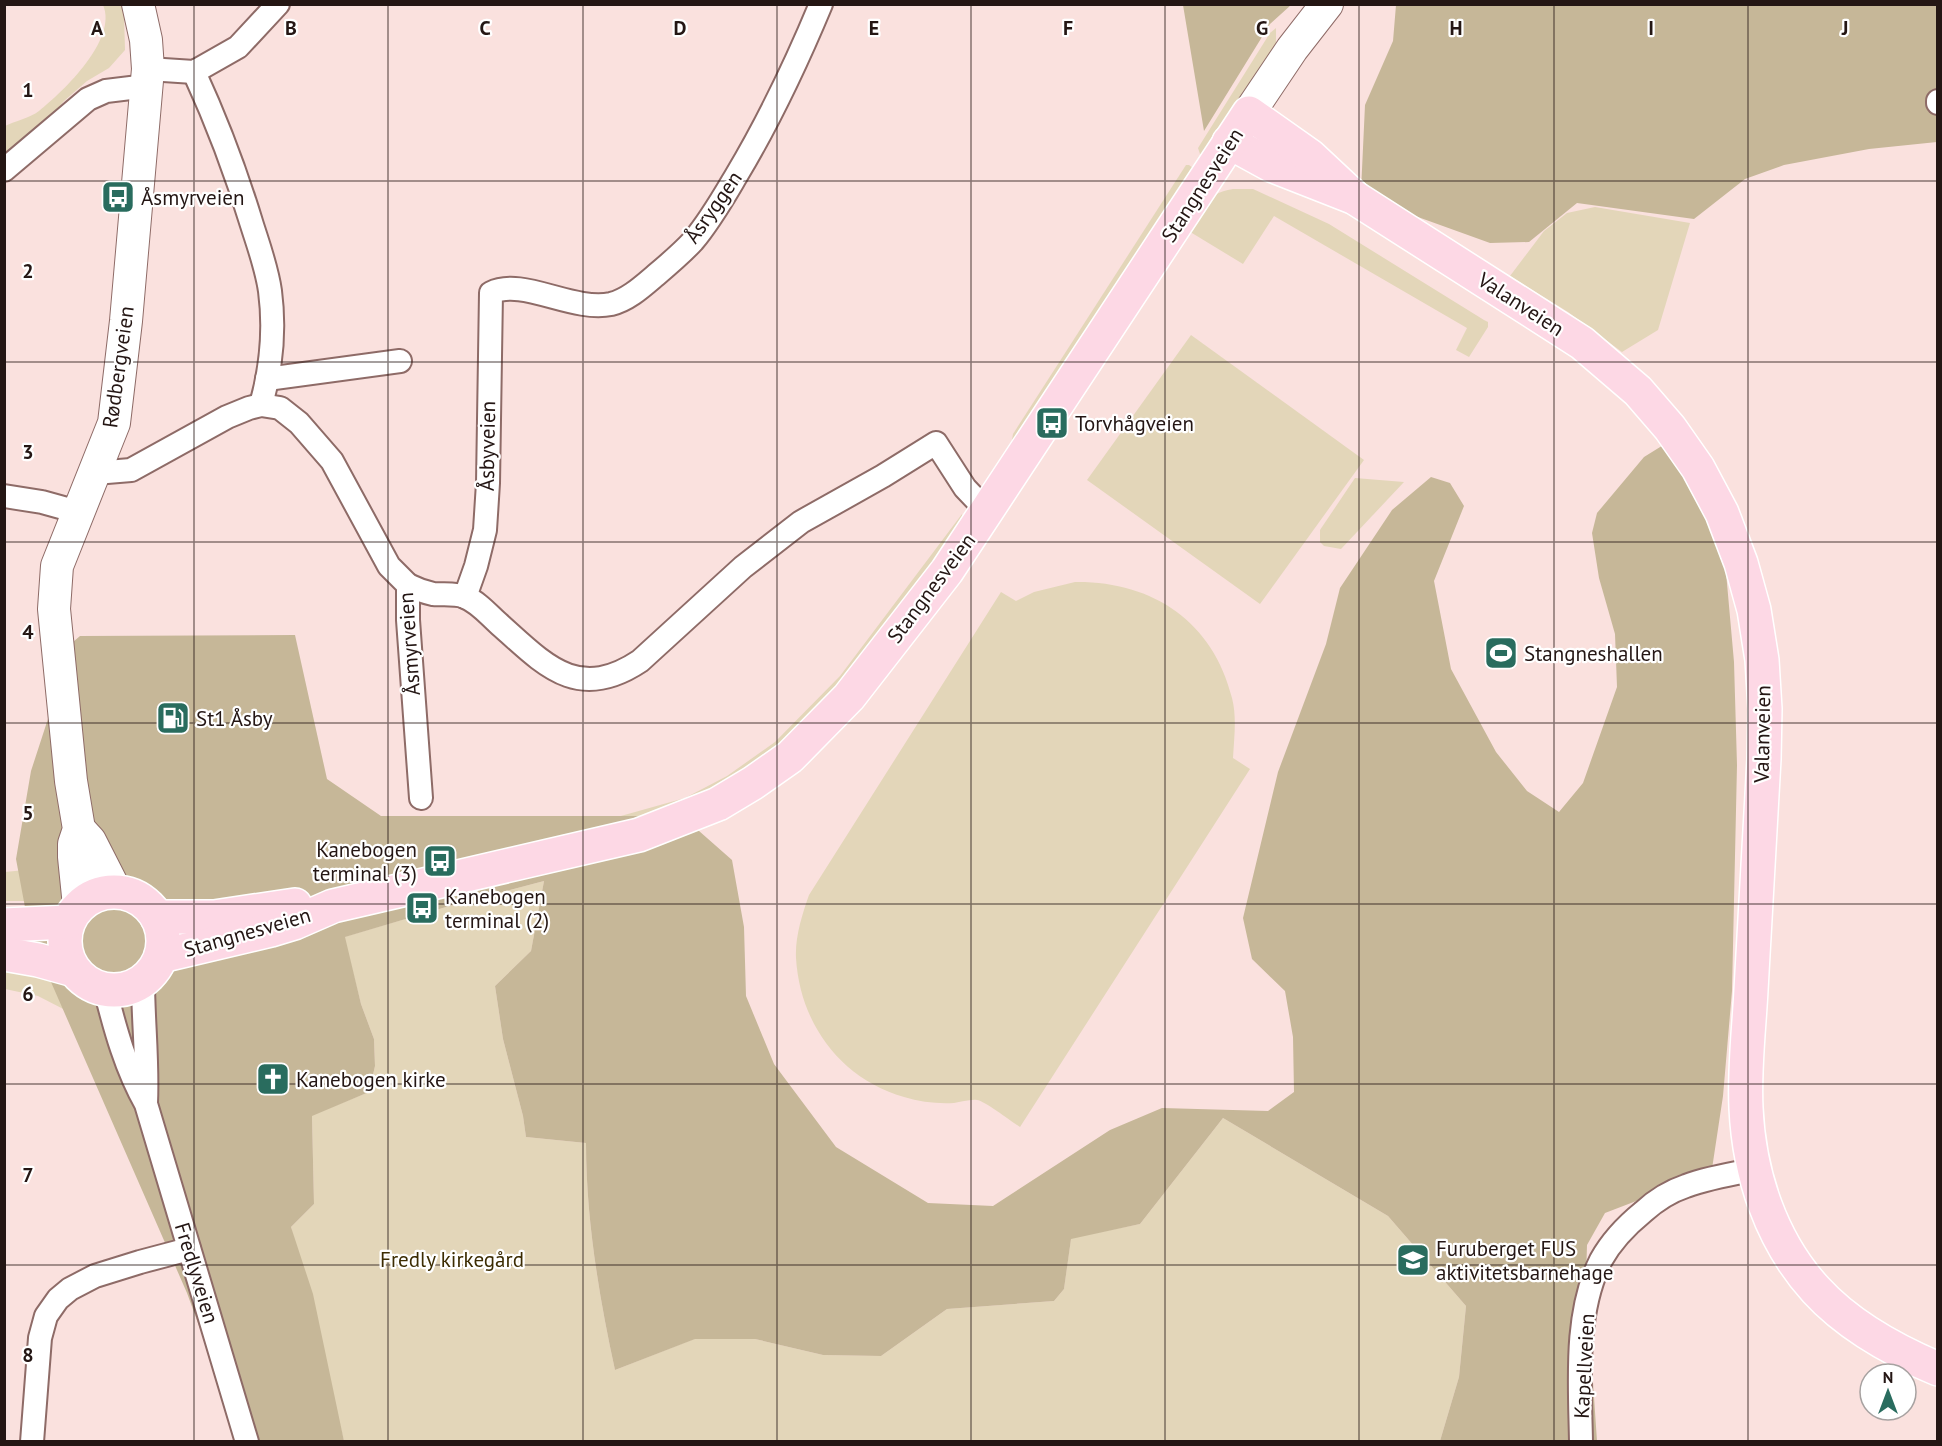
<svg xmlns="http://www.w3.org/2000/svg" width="1942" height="1446" viewBox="0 0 1942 1446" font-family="'PT Sans',sans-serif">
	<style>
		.green { fill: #e3d6b9 }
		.forest { fill: #c6b798 }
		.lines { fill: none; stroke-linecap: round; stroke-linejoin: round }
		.street-casing { stroke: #8e6b67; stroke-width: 26 }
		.secondary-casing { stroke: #8e6b67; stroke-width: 34 }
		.primary-casing { stroke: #fff; stroke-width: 36 }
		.street { stroke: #fff; stroke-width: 22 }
		.secondary { stroke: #fff; stroke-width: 32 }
		.primary { stroke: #fdd8e5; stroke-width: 33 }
		.grid { fill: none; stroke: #241614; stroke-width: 1.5; stroke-opacity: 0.55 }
		.labels { text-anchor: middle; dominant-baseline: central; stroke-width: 4.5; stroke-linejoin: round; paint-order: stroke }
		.street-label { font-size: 21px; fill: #241614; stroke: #fff }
		.poi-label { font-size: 21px; fill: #241614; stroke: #fff; text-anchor: start }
		.park-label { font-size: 21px; fill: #3c2c02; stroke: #fff }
		.grid-label { font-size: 20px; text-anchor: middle; font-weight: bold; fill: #241614; stroke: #fff; stroke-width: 4.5; stroke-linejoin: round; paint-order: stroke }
	</style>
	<rect width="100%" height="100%" fill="#fae1de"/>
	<g class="green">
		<path d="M103 5H121L124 14 125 50 109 68 87 81 64 101 45 124 5 156V126C15 121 30 118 39 111 64 91 118 39 103 5Z"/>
		<path d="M1276 28V46L1239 100 1206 153 1203 156 1200 154 1198 148 1270 33Z"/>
		<path d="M1186 165H1189L1193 168 1014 442 1012 440 1013 434Z"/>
		<path d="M1233 189H1253L1329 224 1484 320 1488 322V327L1469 357 1456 350 1467 328 1274 216 1243 264 1187 230C1202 207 1204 194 1233 189Z"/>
		<path d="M1595 207 1690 223 1658 330 1622 352 1568 312 1510 276 1544 231 1567 213Z"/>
		<path d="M1191 335 1364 460 1260 604 1087 480Z"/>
		<path d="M1355 478 1404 482 1341 549 1324 546 1320 542V530Z"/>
		<path d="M962 514 963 520 927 574 803 728 721 787 636 821 578 828 685 798 727 776 775 742 840 676Z"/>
		<path d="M1075 582C1152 581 1213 621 1232 698 1237 717 1234 739 1233 758L1250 769 1020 1127C1012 1122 985 1101 977 1100 971 1099 961 1102 954 1103 938 1104 920 1102 904 1097 841 1079 800 1024 796 958 795 937 802 915 809 895L1001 592 1016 601 1034 592Z"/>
		<path d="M55 867 26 901H5V872Z"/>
		<path d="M544 881 531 951 495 986 503 1039 523 1116 526 1137 586 1143C586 1218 599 1297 615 1370L694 1339H755L823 1355 881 1356 947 1309 1054 1301 1064 1289 1071 1238 1140 1224 1223 1118 1388 1216 1466 1306 1459 1377 1440 1441H344L291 1227 314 1204 312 1115 369 1092 375 1066 374 1039 361 1004 344 937 446 907Z"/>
		<path d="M4 969 42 978 64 987 71 1013 38 996 5 989Z"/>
	</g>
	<g class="forest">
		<path d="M1183 5H1291L1270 24 1204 131Z"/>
		<path d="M1396 5H1937V142L1869 149 1784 165 1745 179 1694 219 1577 203 1529 242 1490 243 1368 199 1361 191 1365 105 1393 41Z"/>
		<path d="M1673 439 1725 561 1734 662 1737 765 1732 991 1723 1096 1710 1182 1678 1185 1605 1213 1587 1245 1586 1280 1597 1441H1440L1459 1377 1466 1306 1388 1216 1223 1118 1140 1224 1071 1239 1064 1289 1054 1301 947 1309 881 1356 823 1355 755 1339H695L615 1370C599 1297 586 1218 586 1143L526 1137 523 1116 503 1039 495 986 531 951 544 881 446 907 345 937 361 1004 374 1039 375 1066 369 1092 312 1116 314 1204 291 1227 313 1294 344 1441H241L187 1293 30 934 16 859 31 771 73 642 80 636 295 635 327 779 381 816H682L732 860 744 927 746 996 774 1064 836 1147 928 1203 993 1206 1110 1130 1162 1108 1268 1111 1294 1092 1293 1037 1285 991 1252 959 1243 918 1278 772 1326 644 1340 588 1392 510 1431 477 1450 483 1464 506 1434 581 1451 669 1496 752 1527 791 1559 812 1583 783 1617 687 1615 634 1599 578 1592 533 1597 513 1644 457Z"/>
	</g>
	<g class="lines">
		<defs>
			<g id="street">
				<path d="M148 69 194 72 238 47 278 4"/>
				<path d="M194 72C217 122 236 172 252 225 259 247 267 269 270 291 275 329 271 369 261 405"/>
				<path d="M1938 101V103"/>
				<path d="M4 170 88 99 106 91 147 86"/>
				<path d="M267 379 400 361"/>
				<path d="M95 473 131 470 227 417 249 408 261 405 280 408 299 423 332 461 389 566 408 585V620L421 798"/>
				<path d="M4 496 42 502 78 512"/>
				<path d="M408 585C416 589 424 592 433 594 444 595 456 593 465 597 478 602 488 614 498 623 544 664 577 703 640 661L743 567 801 522 883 476 936 443 965 488 987 511"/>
				<path d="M465 597 476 566 485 530 488 483 491 293C522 277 572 312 611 304 628 300 643 286 656 275 669 264 682 253 693 241 710 221 723 198 736 176 769 121 796 64 821 4"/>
				<path d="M143 980C143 1021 148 1062 146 1103"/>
				<path d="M105 989C115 1029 126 1069 146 1104L247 1442"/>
				<path d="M32 1442 40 1338 46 1316 58 1299 70 1289 95 1276 140 1262 189 1249"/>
				<path d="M1581 1442C1580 1383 1574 1314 1601 1260 1611 1242 1627 1225 1643 1212 1655 1201 1671 1191 1686 1186 1707 1178 1731 1174 1753 1170"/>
			</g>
			<g id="secondary">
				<path d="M1249 113 1292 49 1327 4"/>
				<path d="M79 829 90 841 116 892"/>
				<path d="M79 906 74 857V844L79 829 71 781 54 609 57 566 114 423 126 321 148 69 146 40 138 4"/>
			</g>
			<g id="primary">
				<path d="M1229 142 1271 165 1355 198 1582 343 1638 391 1670 428 1698 468 1722 513 1741 563 1754 610 1762 660 1765 709 1764 759C1759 836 1755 913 1751 990 1749 1029 1744 1069 1746 1108 1749 1174 1771 1241 1816 1290 1848 1325 1895 1351 1938 1369"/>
				<circle cx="114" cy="941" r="49"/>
				<path d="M157 917H214L295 905"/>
				<path d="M4 925 68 922"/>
				<path d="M4 954 38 960 74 970"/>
				<path d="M161 956 271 930 294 923 333 906 639 835 718 804 753 783 790 757 849 697 947 571 1249 113 1310 156 1355 198"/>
			</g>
		</defs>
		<use href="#street" class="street-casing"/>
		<use href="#secondary" class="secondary-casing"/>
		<use href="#primary" class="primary-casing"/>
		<use href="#street" class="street"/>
		<use href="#secondary" class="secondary"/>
		<use href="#primary" class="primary"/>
	</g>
	<path class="grid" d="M194 4V1442M388 4V1442M583 4V1442M777 4V1442M971 4V1442M1165 4V1442M1359 4V1442M1554 4V1442M1748 4V1442M4 181H1938M4 362H1938M4 542H1938M4 723H1938M4 904H1938M4 1084H1938M4 1265H1938"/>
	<defs>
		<symbol id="bus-square" viewBox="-11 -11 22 22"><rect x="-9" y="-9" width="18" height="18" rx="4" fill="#296c5e" stroke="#fff"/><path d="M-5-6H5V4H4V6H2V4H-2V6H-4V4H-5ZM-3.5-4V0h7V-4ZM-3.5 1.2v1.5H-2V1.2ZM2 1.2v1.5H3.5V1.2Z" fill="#fff"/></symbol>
		<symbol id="stadium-square" viewBox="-11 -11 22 22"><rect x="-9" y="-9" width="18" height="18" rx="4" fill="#296c5e" stroke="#fff"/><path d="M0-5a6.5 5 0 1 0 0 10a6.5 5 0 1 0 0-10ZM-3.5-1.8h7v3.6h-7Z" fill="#fff"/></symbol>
		<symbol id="fuel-square" viewBox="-11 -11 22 22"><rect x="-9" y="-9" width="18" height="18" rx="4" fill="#296c5e" stroke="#fff"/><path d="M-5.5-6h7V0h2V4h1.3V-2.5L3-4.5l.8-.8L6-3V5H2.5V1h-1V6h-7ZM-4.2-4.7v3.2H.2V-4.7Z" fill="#fff"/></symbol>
		<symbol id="church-square" viewBox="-11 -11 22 22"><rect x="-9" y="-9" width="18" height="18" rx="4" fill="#296c5e" stroke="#fff"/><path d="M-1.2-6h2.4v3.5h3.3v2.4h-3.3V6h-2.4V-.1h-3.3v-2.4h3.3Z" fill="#fff"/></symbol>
		<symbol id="school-square" viewBox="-11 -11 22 22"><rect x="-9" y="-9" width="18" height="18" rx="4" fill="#296c5e" stroke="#fff"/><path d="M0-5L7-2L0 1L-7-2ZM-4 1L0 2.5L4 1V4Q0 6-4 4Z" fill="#fff"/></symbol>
	</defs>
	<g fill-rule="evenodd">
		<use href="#bus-square" x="99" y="178" width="38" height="38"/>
		<use href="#bus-square" x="1033" y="404" width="38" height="38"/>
		<use href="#stadium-square" x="1482" y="634" width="38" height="38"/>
		<use href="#fuel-square" x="154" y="699" width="38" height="38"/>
		<use href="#bus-square" x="421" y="842" width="38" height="38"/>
		<use href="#bus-square" x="403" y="889" width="38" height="38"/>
		<use href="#church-square" x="254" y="1060" width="38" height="38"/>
		<use href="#school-square" x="1394" y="1241" width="38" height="38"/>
	</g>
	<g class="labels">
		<g class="street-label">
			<text transform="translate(1202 185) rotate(-57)">Stangnesveien</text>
			<text transform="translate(713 207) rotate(-55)">Åsryggen</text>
			<text transform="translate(1521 304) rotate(33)">Valanveien</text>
			<text transform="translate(118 367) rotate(-82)">Rødbergveien</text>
			<text transform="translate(487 446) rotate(-89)">Åsbyveien</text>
			<text transform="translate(931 588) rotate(-53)">Stangnesveien</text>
			<text transform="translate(409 644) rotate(-94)">Åsmyrveien</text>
			<text transform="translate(1762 734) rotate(-89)">Valanveien</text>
			<text transform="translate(247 932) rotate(-16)">Stangnesveien</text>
			<text transform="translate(197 1273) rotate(73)">Fredlyveien</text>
			<text transform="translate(1584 1366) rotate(-87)">Kapellveien</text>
		</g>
		<g class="poi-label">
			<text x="141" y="197">Åsmyrveien</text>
			<text x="1075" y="423">Torvhågveien</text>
			<text x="1524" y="653">Stangneshallen</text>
			<text x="196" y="718">St1 Åsby</text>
			<text x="417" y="849" text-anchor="end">Kanebogen<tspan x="417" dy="24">terminal (3)</tspan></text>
			<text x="445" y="896">Kanebogen<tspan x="445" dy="24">terminal (2)</tspan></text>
			<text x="296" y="1079">Kanebogen kirke</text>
			<text x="1436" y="1248">Furuberget FUS<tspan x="1436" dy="24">aktivitetsbarnehage</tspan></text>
		</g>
		<g class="park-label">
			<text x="452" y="1259">Fredly kirkegård</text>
		</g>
	</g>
	<g class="grid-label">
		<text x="97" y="35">A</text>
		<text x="291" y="35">B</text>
		<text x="485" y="35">C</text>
		<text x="680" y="35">D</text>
		<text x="874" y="35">E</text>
		<text x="1068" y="35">F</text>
		<text x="1262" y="35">G</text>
		<text x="1456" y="35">H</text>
		<text x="1651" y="35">I</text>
		<text x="1845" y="35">J</text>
		<text x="28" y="97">1</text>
		<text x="28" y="278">2</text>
		<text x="28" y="459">3</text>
		<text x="28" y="639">4</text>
		<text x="28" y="820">5</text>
		<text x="28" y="1001">6</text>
		<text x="28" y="1182">7</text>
		<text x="28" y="1362">8</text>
	</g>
	<rect width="1942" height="1446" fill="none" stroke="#241614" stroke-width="12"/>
	<g transform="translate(1888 1392)"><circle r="28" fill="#ffffff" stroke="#a7a2a1" stroke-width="1.5"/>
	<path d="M0-4.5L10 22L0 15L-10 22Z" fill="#296c5e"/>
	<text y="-9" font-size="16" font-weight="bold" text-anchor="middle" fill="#241614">N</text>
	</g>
</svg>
